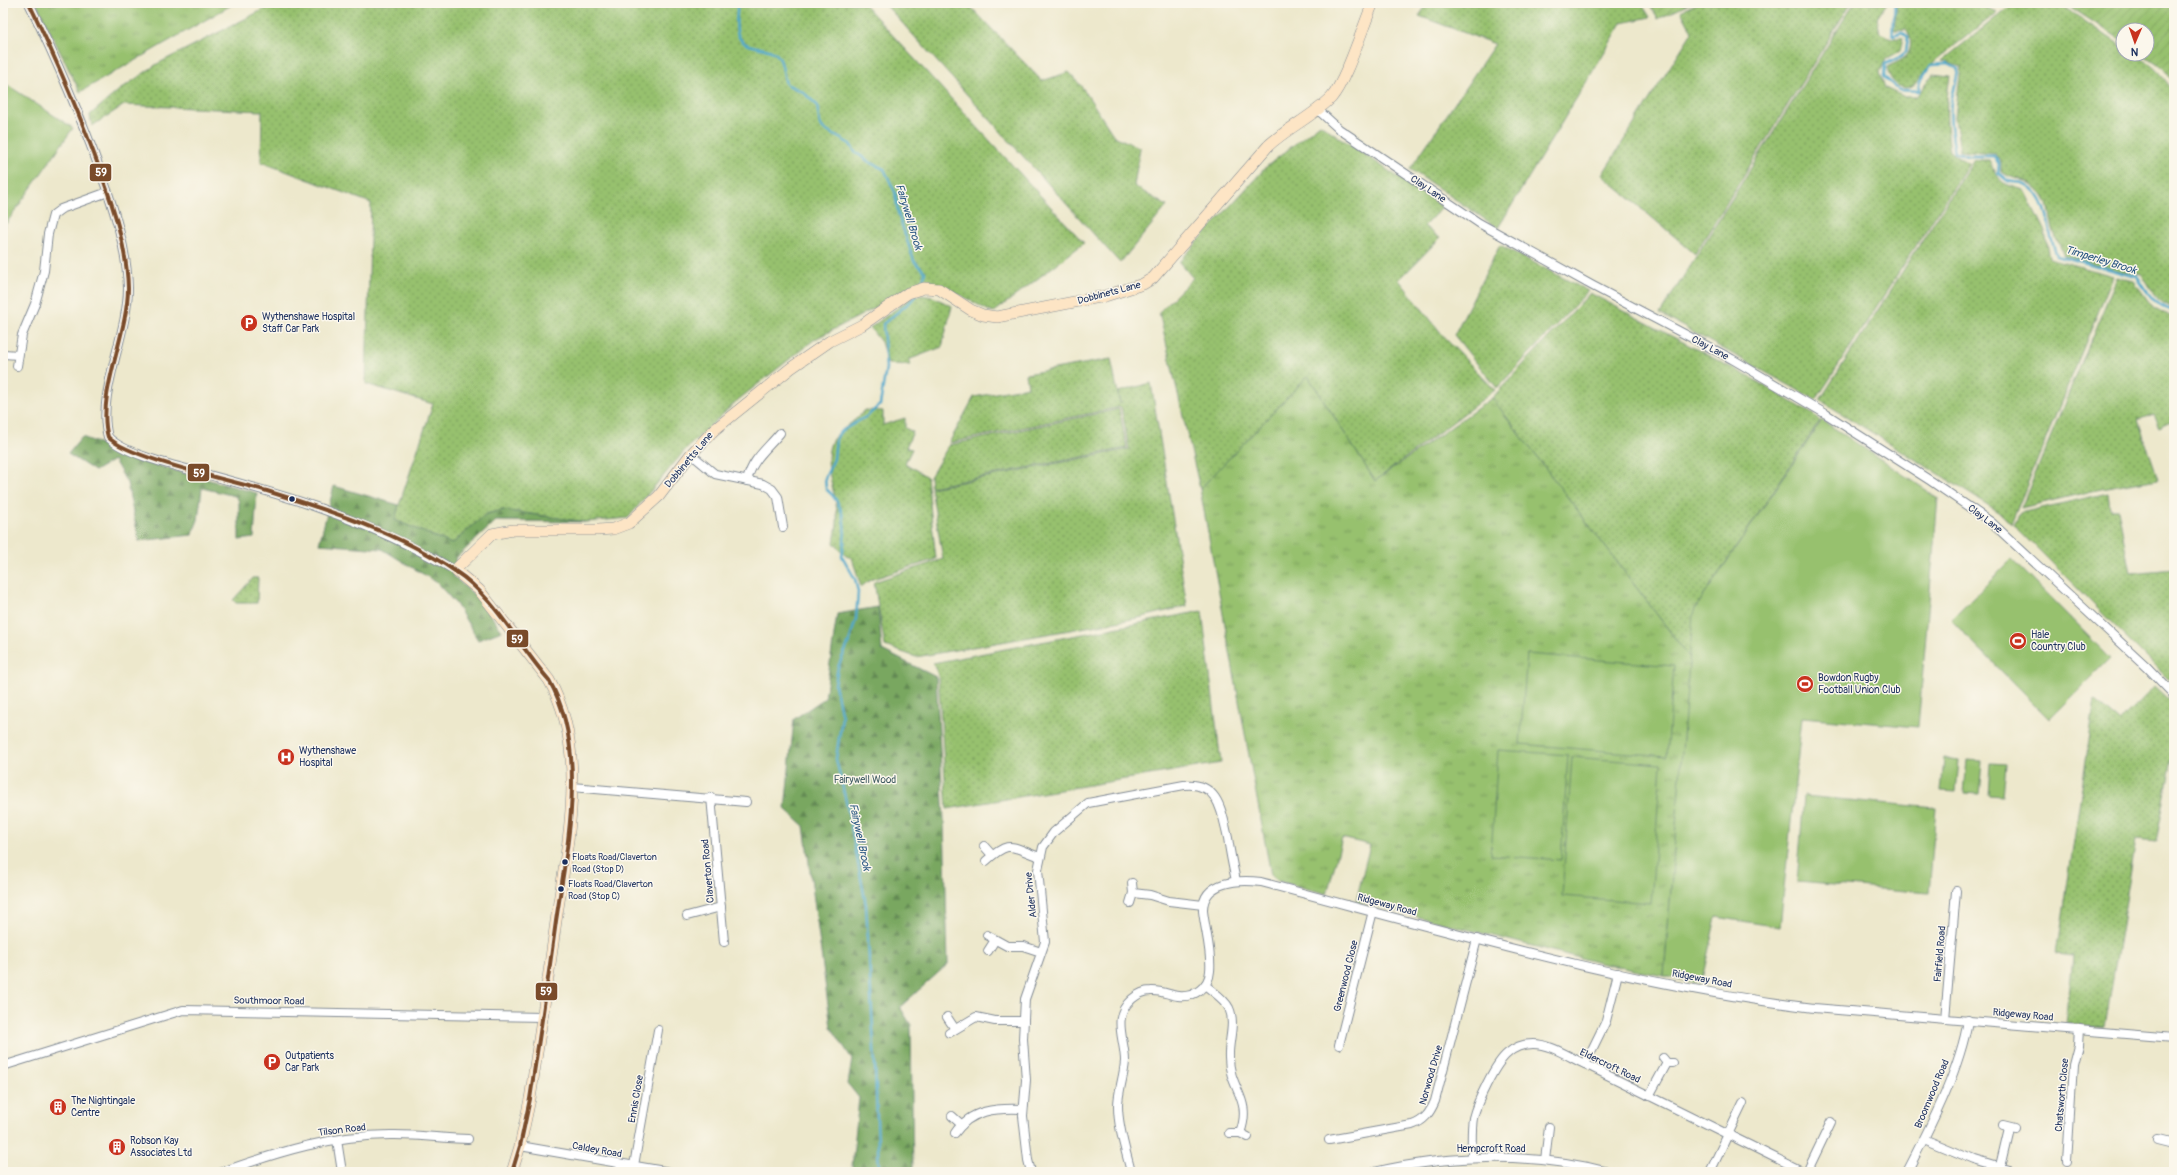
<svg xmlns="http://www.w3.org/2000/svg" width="2177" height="1175" viewBox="0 0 2177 1175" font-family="Pangolin,sans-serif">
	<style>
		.grass { fill: url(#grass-dots); stroke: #597866 }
		.forest { fill: url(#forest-firs); stroke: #4a6b60 }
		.park { fill: url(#park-tufts); stroke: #597866 }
		.garden { fill: url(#garden-furrows); stroke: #597866 }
		.pitch { fill: #97c16e; stroke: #597866 }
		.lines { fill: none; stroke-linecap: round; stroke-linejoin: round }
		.stream { stroke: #4fa8cc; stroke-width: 2.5 }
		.street-casing { stroke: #848c95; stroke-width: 10 }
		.secondary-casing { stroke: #848c95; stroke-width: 12 }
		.street { stroke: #fff; stroke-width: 8 }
		.secondary { stroke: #fde5c5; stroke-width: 11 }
		.bus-1-casing { stroke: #fbf7ec; stroke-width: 7 }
		.bus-1 { stroke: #7a4b2a; stroke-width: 4 }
		.bus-dot { fill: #1b2f5e; stroke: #fbf7ec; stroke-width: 1.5 }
		.labels { text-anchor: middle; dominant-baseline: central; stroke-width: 3; stroke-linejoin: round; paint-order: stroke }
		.bus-label { font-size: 9px; fill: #1b2f5e; stroke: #fbf7ec; text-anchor: start }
		.street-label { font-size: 10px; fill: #1b2f5e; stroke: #fbf7ec }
		.poi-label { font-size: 10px; fill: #1b2f5e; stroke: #fbf7ec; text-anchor: start }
		.park-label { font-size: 10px; fill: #405b63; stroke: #fbf7ec }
		.water-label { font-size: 11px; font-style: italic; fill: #2d5984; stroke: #fbf7ec }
		.line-badge { stroke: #fbf7ec; stroke-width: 1.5 }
		.badge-label { font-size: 11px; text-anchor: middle; font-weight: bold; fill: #fff }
	</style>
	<defs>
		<pattern id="grass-dots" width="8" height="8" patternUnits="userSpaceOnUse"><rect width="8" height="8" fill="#97c16e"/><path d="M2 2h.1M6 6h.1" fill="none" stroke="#7a9d5e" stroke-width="1.8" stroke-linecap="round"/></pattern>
		<pattern id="forest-firs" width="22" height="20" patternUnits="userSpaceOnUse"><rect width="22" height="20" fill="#79a761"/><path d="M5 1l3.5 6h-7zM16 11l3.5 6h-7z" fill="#628853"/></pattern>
		<pattern id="park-tufts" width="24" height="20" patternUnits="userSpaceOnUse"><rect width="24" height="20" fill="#97c16e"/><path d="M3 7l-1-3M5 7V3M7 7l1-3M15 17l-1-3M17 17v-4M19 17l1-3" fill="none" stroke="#7a9d5e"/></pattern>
		<pattern id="garden-furrows" width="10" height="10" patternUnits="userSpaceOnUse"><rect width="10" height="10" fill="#97c16e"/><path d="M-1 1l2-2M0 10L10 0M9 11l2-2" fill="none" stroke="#7a9d5e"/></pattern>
	</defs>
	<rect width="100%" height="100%" fill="#fbf7ec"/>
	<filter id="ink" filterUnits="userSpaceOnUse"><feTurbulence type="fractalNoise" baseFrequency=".025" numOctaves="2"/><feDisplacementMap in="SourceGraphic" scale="8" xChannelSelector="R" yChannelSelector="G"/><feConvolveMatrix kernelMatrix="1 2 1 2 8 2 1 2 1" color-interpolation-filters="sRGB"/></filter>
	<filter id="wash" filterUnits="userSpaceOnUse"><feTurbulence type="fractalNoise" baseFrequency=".012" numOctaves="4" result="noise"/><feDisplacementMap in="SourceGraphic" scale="16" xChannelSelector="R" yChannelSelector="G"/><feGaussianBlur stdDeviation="0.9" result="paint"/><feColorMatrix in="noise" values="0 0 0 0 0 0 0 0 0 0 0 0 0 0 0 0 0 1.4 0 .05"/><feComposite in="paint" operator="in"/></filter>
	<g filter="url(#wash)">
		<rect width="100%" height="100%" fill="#ede8cc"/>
		<g class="grass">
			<path d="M276 3H863L1084 243 993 313 946 287 912 285 879 306 815 339 739 399 686 449 628 518 585 522 503 510 486 514 452 544 394 520 433 404 366 384 371 203 261 162 262 111 124 105 92 126 90 115 118 91 157 64Z"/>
			<path d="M884 3H967L1042 81 1069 72 1082 87 1114 136 1140 148 1134 186 1167 206 1120 263Z"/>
			<path d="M1428 3H1641L1650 17 1622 23 1498 228 1410 169 1495 44 1419 16Z"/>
			<path d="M1697 3H1851L1695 254 1602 175 1692 32 1681 11Z"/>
			<path d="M1854 3H1887L1877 18 1880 33 1892 38H1903L1900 51 1886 59 1880 72 1885 88 1905 97H1916L1933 74 1950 76C1945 104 1946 123 1950 151L1969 164 1816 400 1660 314Z"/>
			<path d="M1897 3H1973L1998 12C1978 28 1957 43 1937 59 1930 65 1918 83 1912 86 1899 93 1888 78 1887 67 1892 64 1899 62 1904 58 1913 51 1912 37 1906 29L1894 30Z"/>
			<path d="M2014 3H2058L2123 47V54C2146 54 2161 74 2174 92V307C2157 305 2150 287 2142 275L2116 270 2064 255C2061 248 2056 240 2054 232 2047 212 2054 202 2034 186 2024 177 2011 180 2001 172V163L1995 154 1960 151 1955 117 1961 67 1942 61Z"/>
			<path d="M1320 124 1442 207 1424 226 1440 238 1399 280 1445 338 1495 390 1375 481 1308 376 1200 489 1159 312 1193 278 1179 262 1266 167Z"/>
			<path d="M1974 160H1990C2002 183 1996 182 2024 190L2045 232 2050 258 2113 276 2011 524 1999 512 1820 400Z"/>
			<path d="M1500 245 1588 291 1497 388 1454 335Z"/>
			<path d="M2117 277 2134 281 2154 309 2174 317V420L2159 427 2153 414 2138 420 2158 479 2101 489 2021 508Z"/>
			<path d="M1590 293 1753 379 1814 415 1820 421 1695 609 1690 658 1492 398Z"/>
			<path d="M921 295 933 297 952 306 942 347 908 360 911 365 888 364 881 342 870 328 909 299Z"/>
			<path d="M1111 359 1120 404 1118 392 1151 383 1187 606 1138 618 916 657 885 646 874 582 943 559 931 488 1129 449 1121 407 949 443 974 397 1028 387 1026 374Z"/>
			<path d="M1119 409 1127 448 931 487 930 477 949 445Z"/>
			<path d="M865 410 883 411V425L905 418V428L913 432 906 447 912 449 905 463 927 477 936 559 870 580 861 587 852 558 846 556 834 543C835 534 838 524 837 515 837 493 820 460 833 439 839 431 857 420 865 410Z"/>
			<path d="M2108 493 2110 509H2118L2130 573 2174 569V685L2014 525 2020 513Z"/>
			<path d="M253 578H258L257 603H236L233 600Z"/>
			<path d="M1202 611 1221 763 947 809 938 675 933 663Z"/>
			<path d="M2155 686 2174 704V749L2156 842 2136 840 2105 1027 2066 1024 2073 956 2057 954 2095 700 2120 721Z"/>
		</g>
		<g class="forest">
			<path d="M82 437 166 468 257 493 254 538 239 540V501L235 496 202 488 198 520 192 535 139 541 127 483 114 460 95 471 68 454Z"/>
			<path d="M334 486 399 505 395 520 452 544 486 514 503 510 585 522 496 521 456 558 453 576 478 598 502 631 478 640 456 604 436 582 382 549 319 544Z"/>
			<path d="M878 607 882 650 936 677 944 820 948 964 900 1007 911 1025 913 1172H856L852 1167 859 1098 848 1084 852 1059 831 1027 804 826 785 809 794 719 825 698 837 614Z"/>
		</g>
		<g class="park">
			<path d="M36 3H235L80 92Z"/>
			<path d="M1308 376 1375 481 1492 398 1690 658 1664 976 1599 963 1356 901 1370 845 1342 838 1327 894 1278 881 1271 875 1200 489Z"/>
		</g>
		<g class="garden">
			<path d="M1648 3H1691L1658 19Z"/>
			<path d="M2064 3H2174V83L2163 68 2142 54H2147V30H2123V41Z"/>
		</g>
		<g class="pitch">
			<path d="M3 82 73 128 3 228Z"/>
			<path d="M1822 420 1938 498 1918 727 1802 717 1780 927 1716 917 1701 984 1664 976 1693 614 1695 609Z"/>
			<path d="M2012 559 2110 658 2049 719 1951 620Z"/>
			<path d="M1527 654 1674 666 1667 756 1520 744Z"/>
			<path d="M1498 750 1568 755 1561 860 1491 855Z"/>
			<path d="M1572 757 1661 764 1651 903 1562 896Z"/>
			<path d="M1944 758 1959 760 1956 792 1941 791Z"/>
			<path d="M1967 760 1982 761 1979 794 1964 793Z"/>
			<path d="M1990 763 2006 764 2003 796 1988 795Z"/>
			<path d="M1804 796 1936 808 1929 893 1797 882Z"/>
		</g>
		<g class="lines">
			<g class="stream">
				<path d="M737 3C738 12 735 22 737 31 740 51 763 44 775 53 783 59 783 75 786 84L803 92 817 105 820 125 825 130 850 144 855 152 871 163 884 169 895 192 898 213 914 261 925 272 922 285"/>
				<path d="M1894 3C1897 12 1890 22 1893 35L1902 32 1908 37 1906 52 1897 59 1885 64 1884 77 1899 90 1919 91V83L1931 65 1948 64 1958 69C1957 81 1953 91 1951 102 1949 118 1952 137 1955 152L1968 156H1994L1999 164 1998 173C2001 175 2005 179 2008 181 2017 184 2020 179 2031 188 2052 205 2046 234 2057 255L2137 277C2149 294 2153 305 2174 311"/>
				<path d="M879 1172 875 1066 866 905 848 810 836 759 842 717 835 685 838 667 849 642 856 619 858 592 855 579 842 556C847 532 847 506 826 489L825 478 834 459 836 439 840 432 867 416 880 405 886 368 883 324 911 301 916 295"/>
			</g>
		</g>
	</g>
	<g filter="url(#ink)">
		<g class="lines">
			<defs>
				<g id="street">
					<path d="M29 3C56 59 80 114 101 173 114 209 127 249 128 288 128 335 96 395 108 437 124 455 184 468 209 475 246 485 283 495 319 508 367 525 412 545 456 571"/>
					<path d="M1317 109 1339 129 1479 223 1593 286 1732 359 1826 414 1931 481 1991 522 2147 667 2174 695"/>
					<path d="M4 354 18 355"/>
					<path d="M17 366 22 335 35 304 44 271 48 234 53 215 61 209 108 192"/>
					<path d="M691 454 715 474 763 484 772 489 778 497 783 527"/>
					<path d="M747 481C752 459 766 450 780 433"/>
					<path d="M572 787 746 802"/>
					<path d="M711 797 724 942"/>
					<path d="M984 846 992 855"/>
					<path d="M986 861C1012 838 1011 848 1040 857"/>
					<path d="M1133 893 1150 895 1169 901 1203 905"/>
					<path d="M1130 903 1133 893 1132 883"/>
					<path d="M687 916 721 907"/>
					<path d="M987 935 1007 946H1023L1041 952"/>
					<path d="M988 951 995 940"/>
					<path d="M1205 985C1213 992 1224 998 1229 1008 1236 1023 1228 1042 1229 1057 1229 1090 1253 1098 1240 1133"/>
					<path d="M947 1017 955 1029"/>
					<path d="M1945 1019 1956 891"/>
					<path d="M949 1033 976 1017 995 1021H1024"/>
					<path d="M1339 1045 1373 911"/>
					<path d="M1663 1058 1667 1063H1673"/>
					<path d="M1585 1064 1606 1021 1618 973"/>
					<path d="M3 1066 183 1010 542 1017"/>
					<path d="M1649 1096 1667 1063"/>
					<path d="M952 1116 962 1125"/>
					<path d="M2003 1125 2015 1128"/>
					<path d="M955 1133C971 1109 997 1108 1022 1109"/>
					<path d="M1229 1133H1240L1248 1137"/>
					<path d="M1924 1139 1975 1160 2015 1172"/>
					<path d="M2158 1139 2174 1143"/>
					<path d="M337 1140 342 1172"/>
					<path d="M1329 1140 1412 1125C1424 1121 1430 1113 1435 1101L1477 939"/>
					<path d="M520 1146 670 1172"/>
					<path d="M1472 1158C1472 1145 1471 1131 1473 1118 1477 1102 1495 1063 1508 1053 1515 1047 1524 1044 1533 1044 1551 1044 1569 1057 1585 1064L1804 1172"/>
					<path d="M1545 1160 1549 1127"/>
					<path d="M2067 1162 2073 1064 2078 1045 2079 1030"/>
					<path d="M2000 1166 2009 1128"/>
					<path d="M633 1171 658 1030"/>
					<path d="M222 1172C278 1152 335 1134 395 1135 419 1135 444 1138 468 1139"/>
					<path d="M1031 1172 1028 1160 1023 1116 1026 1080 1023 1039 1025 999 1045 942 1038 870 1043 847 1054 832 1088 803 1184 785C1219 781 1222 813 1228 838 1230 852 1233 867 1236 881"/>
					<path d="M1131 1172C1126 1151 1118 1128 1118 1106 1118 1091 1124 1077 1125 1061 1125 1039 1111 1017 1132 999 1138 994 1144 991 1151 991 1161 990 1169 995 1178 996 1194 998 1209 987 1210 971 1212 952 1205 930 1203 911 1202 881 1239 879 1261 882 1443 930 1627 985 1814 1008L2174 1038"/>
					<path d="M1374 1172C1452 1154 1531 1152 1609 1172"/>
					<path d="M1710 1172 1743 1103"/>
					<path d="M1807 1172 1831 1122"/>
					<path d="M1907 1172C1930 1127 1960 1070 1968 1020"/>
				</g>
				<path id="secondary" d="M512 1172 520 1146 530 1099C539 1040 548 981 556 921 567 846 589 750 549 680L479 590 456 571 458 567 492 534 513 530H598L613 529 629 523 659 496 691 454 714 430 791 368 830 341 862 325 908 293 924 288 939 289 971 310 983 315 997 317 1105 296 1143 284 1153 278 1268 146C1287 128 1312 117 1331 98 1346 81 1363 26 1373 3"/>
			</defs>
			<use href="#street" class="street-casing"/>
			<use href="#secondary" class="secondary-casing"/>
			<use href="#street" class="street"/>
			<use href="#secondary" class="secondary"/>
			<defs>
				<path id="bus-1" d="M29 3C56 59 80 114 101 173 114 209 127 249 128 288 128 335 96 395 108 437 127 458 234 481 267 491 331 511 399 533 455 571 495 597 518 645 549 680 589 750 567 846 556 921 548 981 539 1040 530 1099L520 1146 512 1172"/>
			</defs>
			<use href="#bus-1" class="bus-1-casing"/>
			<use href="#bus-1" class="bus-1"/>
		</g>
	</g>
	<defs>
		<symbol id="parking-disc" viewBox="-11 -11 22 22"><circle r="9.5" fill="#c8321e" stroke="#fbf7ec"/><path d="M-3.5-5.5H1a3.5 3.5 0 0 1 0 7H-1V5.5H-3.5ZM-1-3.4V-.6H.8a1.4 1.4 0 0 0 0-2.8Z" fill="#fff"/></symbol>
		<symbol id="stadium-disc" viewBox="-11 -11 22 22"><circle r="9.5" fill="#c8321e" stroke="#fbf7ec"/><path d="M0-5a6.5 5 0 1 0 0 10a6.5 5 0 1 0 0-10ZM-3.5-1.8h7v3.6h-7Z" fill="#fff"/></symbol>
		<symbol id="hospital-disc" viewBox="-11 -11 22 22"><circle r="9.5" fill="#c8321e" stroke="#fbf7ec"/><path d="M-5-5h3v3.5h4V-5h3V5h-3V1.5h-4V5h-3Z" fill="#fff"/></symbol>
		<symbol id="building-disc" viewBox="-11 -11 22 22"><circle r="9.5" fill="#c8321e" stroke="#fbf7ec"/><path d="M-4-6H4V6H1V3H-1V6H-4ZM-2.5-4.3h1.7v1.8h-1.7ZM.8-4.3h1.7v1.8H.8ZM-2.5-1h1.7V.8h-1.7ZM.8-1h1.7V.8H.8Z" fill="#fff"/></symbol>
	</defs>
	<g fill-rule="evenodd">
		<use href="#parking-disc" x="239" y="313" width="20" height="20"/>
		<use href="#stadium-disc" x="2008" y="631" width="20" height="20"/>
		<use href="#stadium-disc" x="1795" y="674" width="20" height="20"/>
		<use href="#hospital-disc" x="276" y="747" width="20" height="20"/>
		<use href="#parking-disc" x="262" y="1052" width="20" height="20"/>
		<use href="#building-disc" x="48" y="1097" width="20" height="20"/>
		<use href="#building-disc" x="107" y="1137" width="20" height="20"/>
	</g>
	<g class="bus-dot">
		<circle cx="292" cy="499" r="3.5"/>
		<circle cx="565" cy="862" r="3.5"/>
		<circle cx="561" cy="889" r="3.5"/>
	</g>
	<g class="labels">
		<g class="bus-label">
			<text x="572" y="857">Floats Road/Claverton<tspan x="572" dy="12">Road (Stop D)</tspan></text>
			<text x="568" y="884">Floats Road/Claverton<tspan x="568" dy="12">Road (Stop C)</tspan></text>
		</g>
		<g class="street-label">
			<text transform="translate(1428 189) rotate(34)">Clay Lane</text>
			<text transform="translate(1109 293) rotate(-15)">Dobbinets Lane</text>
			<text transform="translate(1710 348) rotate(28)">Clay Lane</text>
			<text transform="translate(689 460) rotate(-50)">Dobbinetts Lane</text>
			<text transform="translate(1985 519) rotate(37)">Clay Lane</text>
			<text transform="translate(708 871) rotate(-95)">Claverton Road</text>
			<text transform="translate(1031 895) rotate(-96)">Alder Drive</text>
			<text transform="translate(1387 905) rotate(15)">Ridgeway Road</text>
			<text transform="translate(1940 954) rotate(-85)">Fairfield Road</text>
			<text transform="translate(1346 976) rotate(-76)">Greenwood Close</text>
			<text transform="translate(1702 979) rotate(11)">Ridgeway Road</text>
			<text transform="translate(269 1001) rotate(1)">Southmoor Road</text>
			<text transform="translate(2023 1015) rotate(5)">Ridgeway Road</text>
			<text transform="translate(1610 1066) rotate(26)">Eldercroft Road</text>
			<text transform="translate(1431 1075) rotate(-74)">Norwood Drive</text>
			<text transform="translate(1932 1094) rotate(-67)">Broomwood Road</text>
			<text transform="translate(2062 1095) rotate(-85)">Chatsworth Close</text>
			<text transform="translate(636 1099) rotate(-80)">Ennis Close</text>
			<text transform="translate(342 1130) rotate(-7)">Tilson Road</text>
			<text x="1491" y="1149">Hempcroft Road</text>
			<text transform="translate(597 1150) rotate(10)">Caldey Road</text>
		</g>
		<g class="poi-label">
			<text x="262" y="317">Wythenshawe Hospital<tspan x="262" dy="12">Staff Car Park</tspan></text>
			<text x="2031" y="635">Hale<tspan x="2031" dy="12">Country Club</tspan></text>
			<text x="1818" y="678">Bowdon Rugby<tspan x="1818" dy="12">Football Union Club</tspan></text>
			<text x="299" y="751">Wythenshawe<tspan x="299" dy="12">Hospital</tspan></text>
			<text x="285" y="1056">Outpatients<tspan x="285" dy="12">Car Park</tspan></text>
			<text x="71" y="1101">The Nightingale<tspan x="71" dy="12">Centre</tspan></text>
			<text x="130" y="1141">Robson Kay<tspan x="130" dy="12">Associates Ltd</tspan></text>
		</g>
		<g class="park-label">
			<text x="865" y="780">Fairywell Wood</text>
		</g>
		<g class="water-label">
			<text transform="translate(909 217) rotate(73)">Fairywell Brook</text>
			<text transform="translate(2101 260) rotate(17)">Timperley Brook</text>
			<text transform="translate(860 837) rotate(78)">Fairywell Brook</text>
		</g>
	</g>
	<g class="line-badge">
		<rect x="89" y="163" width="23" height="19" rx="4" fill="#7a4b2a"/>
		<rect x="187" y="463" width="23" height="19" rx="4" fill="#7a4b2a"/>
		<rect x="506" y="629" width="23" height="19" rx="4" fill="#7a4b2a"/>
		<rect x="535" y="982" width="23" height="19" rx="4" fill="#7a4b2a"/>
	</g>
	<g class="badge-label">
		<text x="101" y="176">59</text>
		<text x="199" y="477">59</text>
		<text x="517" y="643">59</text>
		<text x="546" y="995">59</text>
	</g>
	<rect width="2177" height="1175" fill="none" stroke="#fbf7ec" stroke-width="16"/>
	<g transform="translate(2135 42) rotate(182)"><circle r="19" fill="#fbf7ec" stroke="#a1a7b3"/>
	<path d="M0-3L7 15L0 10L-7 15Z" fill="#c8321e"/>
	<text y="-6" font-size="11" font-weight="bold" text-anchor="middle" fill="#1b2f5e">N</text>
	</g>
</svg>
